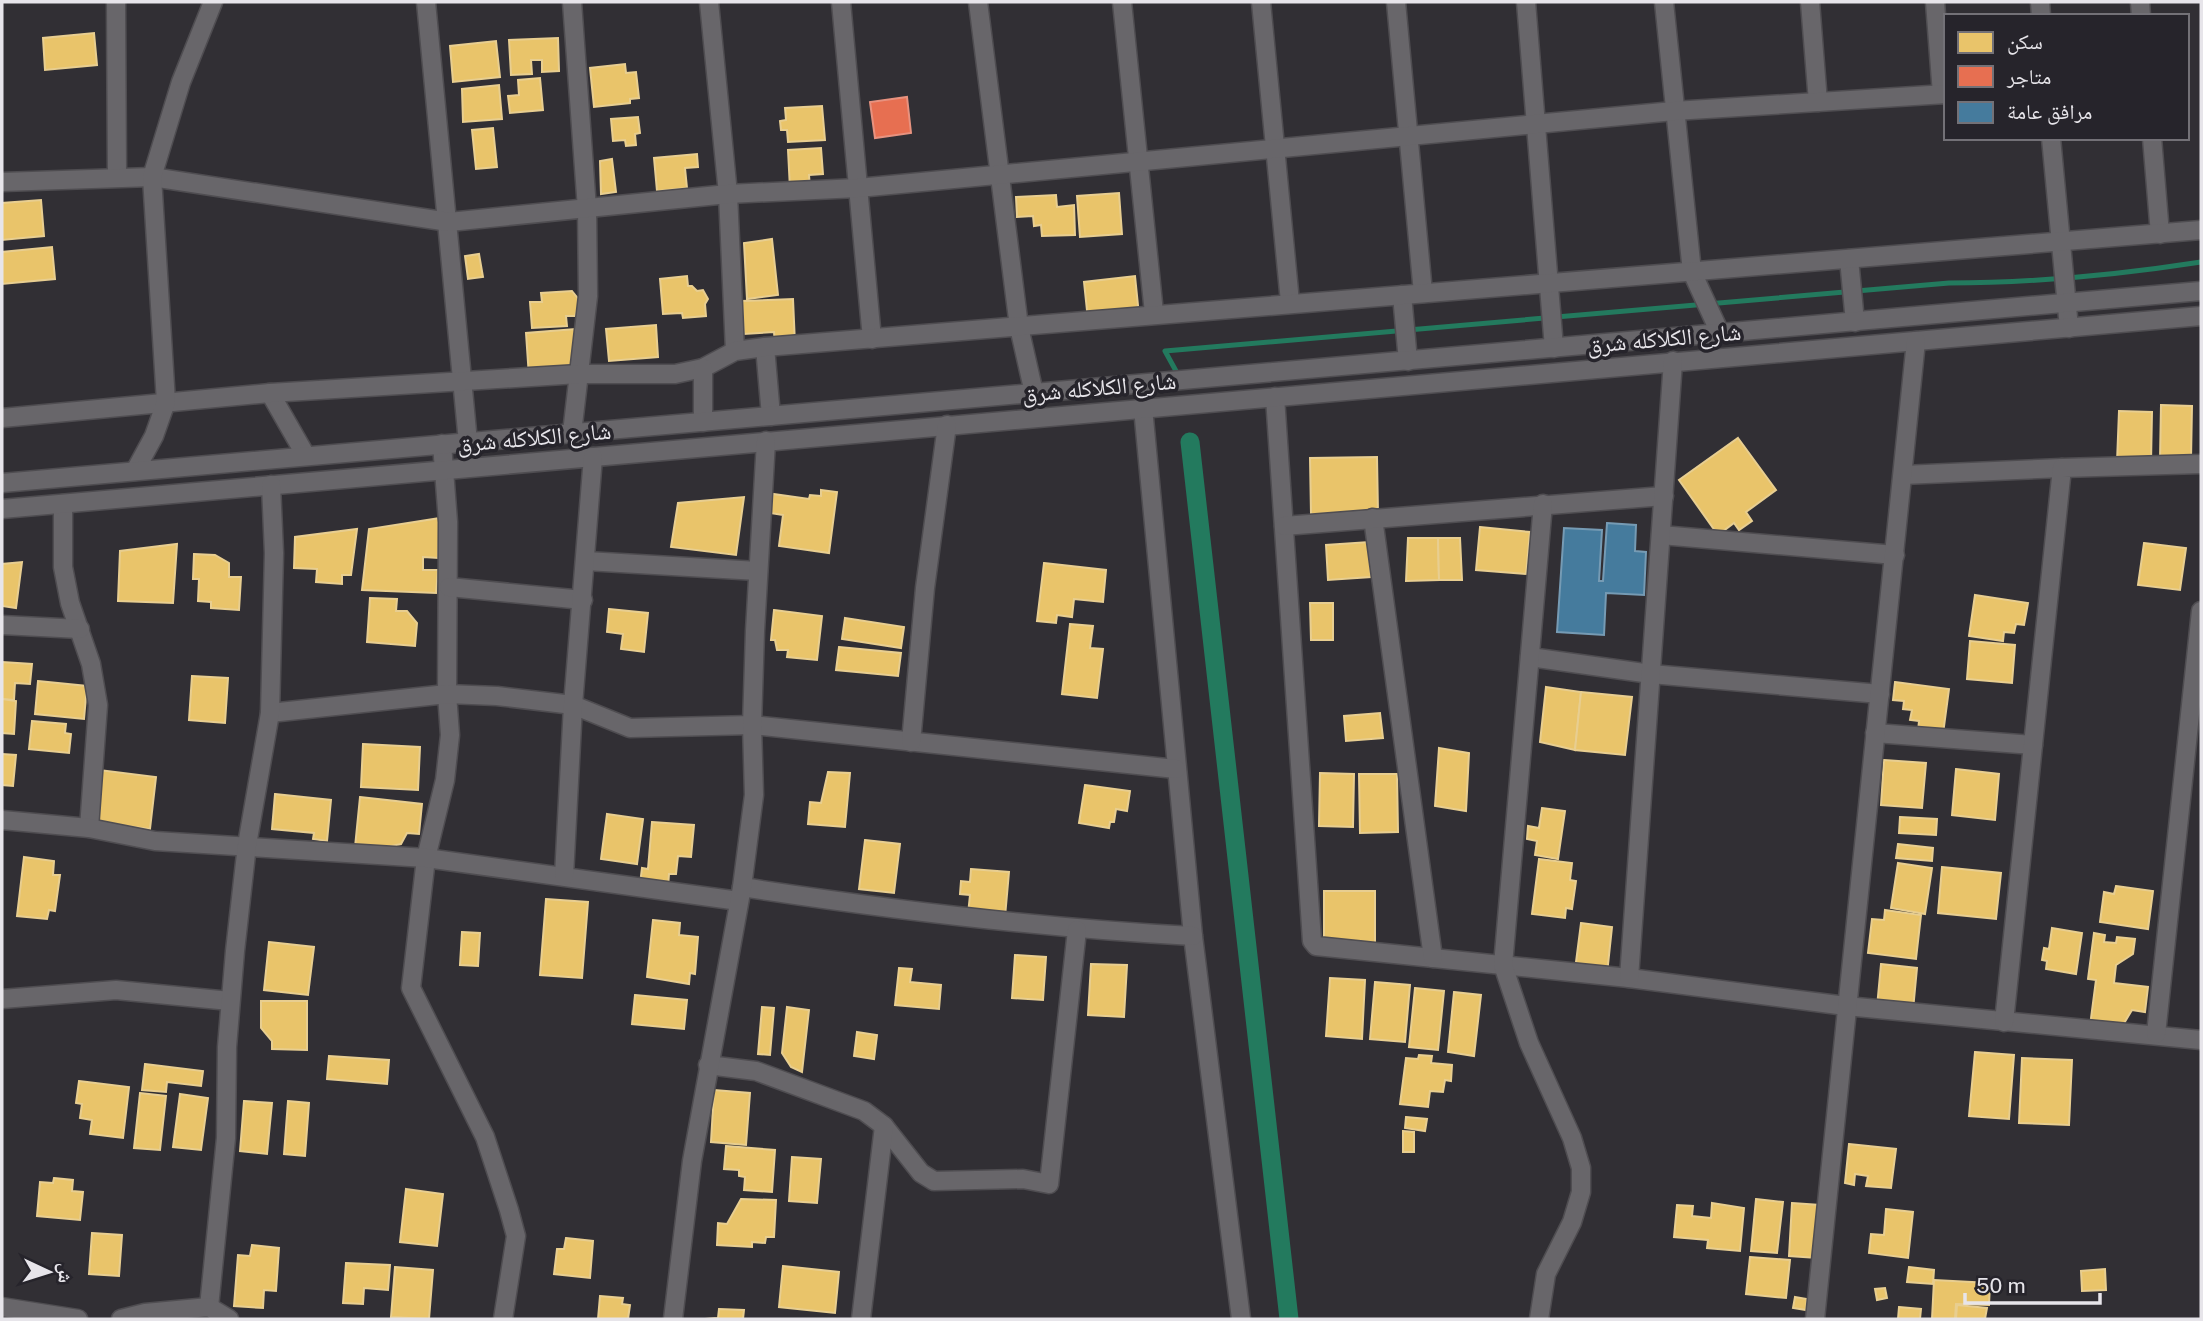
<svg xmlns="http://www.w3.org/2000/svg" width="2203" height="1321" viewBox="0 0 2203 1321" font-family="'Public Sans','Noto Naskh Arabic',sans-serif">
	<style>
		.homes { fill: #e9c46a; stroke: #e8ce90; stroke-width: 2 }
		.shops { fill: #e76f51; stroke: #e7927f; stroke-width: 2 }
		.public { fill: #457b9d; stroke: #769bb4; stroke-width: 2 }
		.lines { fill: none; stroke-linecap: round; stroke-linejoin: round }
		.stream { stroke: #237a5e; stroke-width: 5 }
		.canal { stroke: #237a5e; stroke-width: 19 }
		.minor-casing { stroke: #4f4d51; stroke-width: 21 }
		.minor { stroke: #68666a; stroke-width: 18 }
		.labels { text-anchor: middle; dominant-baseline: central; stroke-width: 7; stroke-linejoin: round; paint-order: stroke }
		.street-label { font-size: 23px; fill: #e7e5ea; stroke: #26242b }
	</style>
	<rect width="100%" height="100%" fill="#312f34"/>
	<g class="homes">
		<path d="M94 33 97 65 45 70 43 38Z"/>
		<path d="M558 38 559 71 542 72V60H531L532 74 511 75 509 40Z"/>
		<path d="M496 41 500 77 453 82 450 46Z"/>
		<path d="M625 64 626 73 636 72 639 98 630 99V103L594 107 590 68Z"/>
		<path d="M540 78 543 110 510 113 508 96 519 95 518 80Z"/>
		<path d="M499 85 502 119 463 122 462 89Z"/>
		<path d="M822 106 825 140 788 142 787 130H781L780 121 786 120 785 108Z"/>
		<path d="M638 117 640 133 635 134 636 145 626 146 625 140 613 141 611 119Z"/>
		<path d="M493 128 497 167 476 169 472 130Z"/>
		<path d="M821 148 823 174 809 175 810 188 790 189 788 150Z"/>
		<path d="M697 154 698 167 685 168 687 188 657 191 654 158Z"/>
		<path d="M612 159 616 192 601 194 600 161Z"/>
		<path d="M1119 193 1122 234 1080 237 1077 196Z"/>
		<path d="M1056 195 1057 207 1074 205 1075 235 1042 236 1041 225 1034 226 1033 216 1017 217 1016 197Z"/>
		<path d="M41 200 44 236 2 240V203Z"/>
		<path d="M772 239 778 295 747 299 744 243Z"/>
		<path d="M52 247 55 279 2 284V252Z"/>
		<path d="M479 254 483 277 468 279 465 256Z"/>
		<path d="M687 276 688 286H692L697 291 703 290 708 299 705 304 706 316 683 318 682 313 663 314 660 279Z"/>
		<path d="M1135 276 1139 315 1088 320 1084 282Z"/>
		<path d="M572 291 580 301 575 316H566L567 326 532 328 530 302H542L541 293Z"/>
		<path d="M793 299 795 344 775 345 774 332 744 334 742 301Z"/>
		<path d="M656 325 658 357 609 361 606 329Z"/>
		<path d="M575 329 578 373 529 377 526 333Z"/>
		<path d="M2161 405 2192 406 2191 460H2160Z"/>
		<path d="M2119 411 2152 412 2151 463 2117 462Z"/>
		<path d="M1738 438 1776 490 1746 512 1752 521 1739 530 1734 523 1718 535 1679 480Z"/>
		<path d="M1377 457 1378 513 1311 514 1310 458Z"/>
		<path d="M821 490 837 492 829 553 779 546 783 515 770 513 773 494 809 499 810 495 821 496Z"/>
		<path d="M744 497 736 555 671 547 678 503Z"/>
		<path d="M440 518 438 558 423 557V570H438L436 593 362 590 369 529Z"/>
		<path d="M1480 527 1530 532 1526 574 1476 570Z"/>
		<path d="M357 529 351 575H342V584L316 582 317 569 294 568 295 537Z"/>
		<path d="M1408 538H1438L1439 580 1406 581Z"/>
		<path d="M1438 538H1460L1462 580H1439Z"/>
		<path d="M1369 542 1371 577 1328 580 1326 545Z"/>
		<path d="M2144 543 2186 548 2180 590 2138 585Z"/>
		<path d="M177 544 173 603 118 601 120 551Z"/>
		<path d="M194 554 215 555 229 563V577H241L239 610 211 608V602L198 601 199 579H193Z"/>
		<path d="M22 562 16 608 2 606V564Z"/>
		<path d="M1044 563 1106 570 1103 602 1074 599 1072 617 1057 615 1056 623 1037 621Z"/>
		<path d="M1975 595 2028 603 2024 625 2016 624 2014 633 2004 632 2003 641 1969 636Z"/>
		<path d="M370 598 397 599 396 611H407L417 623 415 646 367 642Z"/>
		<path d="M1310 603H1333V640H1311Z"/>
		<path d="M609 609 648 613 644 652 621 649 623 634 607 632Z"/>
		<path d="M774 610 822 616 817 660 787 657 788 650H777L775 640H771Z"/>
		<path d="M845 618 904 627 901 648 842 639Z"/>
		<path d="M1070 624 1093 626 1090 648 1103 649 1097 698 1062 694Z"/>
		<path d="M1970 641 2015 645 2012 683 1967 679Z"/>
		<path d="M839 647 901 653 898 676 836 670Z"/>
		<path d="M2 662 32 664 30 684 15 683 14 700 2 699Z"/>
		<path d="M192 676 228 678 225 723 189 720Z"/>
		<path d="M38 681 87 686 84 719 35 714Z"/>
		<path d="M1895 682 1949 689 1943 734 1918 731 1919 721 1910 720 1912 710 1903 709 1904 701 1893 700Z"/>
		<path d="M1546 687 1581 692 1575 750 1540 742Z"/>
		<path d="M1581 692 1632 697 1625 755 1575 750Z"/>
		<path d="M2 699 16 701 14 734 2 733Z"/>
		<path d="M1380 713 1383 738 1346 741 1344 716Z"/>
		<path d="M32 721 66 724 65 733 71 734 69 753 29 749Z"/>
		<path d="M363 744 420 747 418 790 361 787Z"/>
		<path d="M1439 748 1469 753 1466 811 1435 806Z"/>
		<path d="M2 754 16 755 13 786 2 785Z"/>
		<path d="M1884 760 1926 763 1922 808 1881 805Z"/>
		<path d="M1956 769 1999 774 1995 820 1952 815Z"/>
		<path d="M99 770 156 777 150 829 94 822Z"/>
		<path d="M828 772 850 773 845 827 808 824 810 802 821 803Z"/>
		<path d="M1320 773 1354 774 1353 827 1319 826Z"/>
		<path d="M1359 774H1397L1398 832 1360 833Z"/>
		<path d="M1085 785 1130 791 1127 811 1116 809 1114 822H1110L1109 828 1079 823Z"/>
		<path d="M275 794 331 800 327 841 313 839 314 833 272 829Z"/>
		<path d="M360 797 422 804 419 834 407 833 401 844 391 846V851L355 847Z"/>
		<path d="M1542 808 1565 811 1558 859 1535 855 1537 841 1527 839 1528 826 1539 828Z"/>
		<path d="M607 814 643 819 637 864 601 859Z"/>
		<path d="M1900 817 1937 819 1936 835 1899 833Z"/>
		<path d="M652 822 694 825 691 857 678 856 676 874H669L668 887 640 884 642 868 648 869Z"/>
		<path d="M865 840 900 844 894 893 859 889Z"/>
		<path d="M1898 844 1933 848 1932 861 1896 858Z"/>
		<path d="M24 857 54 861 53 875H60L55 911 49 910 47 919 17 916Z"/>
		<path d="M1539 859 1572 863 1570 880 1576 881 1572 909 1566 908 1565 918 1532 914Z"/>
		<path d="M1898 863 1932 868 1925 914 1891 908Z"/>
		<path d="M1942 867 2001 873 1996 919 1938 913Z"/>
		<path d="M971 869 1009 872 1005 917 968 914 970 895 960 894 961 881 970 882Z"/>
		<path d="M2116 886 2153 891 2148 929 2100 922 2104 892 2114 894Z"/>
		<path d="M1324 891H1375V953L1324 949Z"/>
		<path d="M546 899 588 902 582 978 540 975Z"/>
		<path d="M1885 910 1921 915 1916 959 1868 953 1872 919 1884 920Z"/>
		<path d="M653 920 680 923 679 935 698 937 695 974 690 973 689 984 647 977Z"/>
		<path d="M1581 923 1612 927 1607 974 1575 970Z"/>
		<path d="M2052 928 2082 933 2076 974 2046 969 2047 961 2042 960 2044 948 2049 949Z"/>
		<path d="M462 932 480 933 478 966 460 965Z"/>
		<path d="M2094 933 2105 935 2104 942 2116 943 2117 937 2135 939 2133 954 2116 965 2114 983 2148 987 2145 1012 2132 1010 2123 1025 2090 1026 2096 980 2088 979Z"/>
		<path d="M269 942 314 947 308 995 264 990Z"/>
		<path d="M1015 955 1046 957 1043 1000 1012 998Z"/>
		<path d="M1091 964 1127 965 1124 1017 1088 1015Z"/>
		<path d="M1881 964 1917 968 1913 1010 1877 1007Z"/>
		<path d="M899 968 912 969 910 982 941 985 939 1009 895 1005Z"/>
		<path d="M1330 978 1365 980 1362 1039 1326 1036Z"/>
		<path d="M1375 982 1410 985 1405 1042 1370 1039Z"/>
		<path d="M1415 988 1444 991 1438 1050 1409 1047Z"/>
		<path d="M1454 992 1481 995 1474 1056 1448 1052Z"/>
		<path d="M635 995 687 1000 684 1029 632 1024Z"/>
		<path d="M261 1001H307V1050L272 1049V1041L261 1028Z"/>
		<path d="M762 1007 774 1008 770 1055 758 1054Z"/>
		<path d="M787 1007 809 1010 802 1072 791 1067 782 1053Z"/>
		<path d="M857 1032 877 1035 874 1059 854 1056Z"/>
		<path d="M1975 1052 2014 1055 2009 1119 1969 1116Z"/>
		<path d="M1419 1055 1432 1056 1431 1063 1452 1065 1451 1081 1445 1080 1443 1092 1430 1091 1428 1107 1400 1104 1406 1058 1418 1059Z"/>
		<path d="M329 1056 389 1060 387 1084 327 1079Z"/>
		<path d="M2022 1058 2072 1060 2069 1125 2019 1123Z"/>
		<path d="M145 1064 203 1071 201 1086 167 1082 166 1092 142 1090Z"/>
		<path d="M79 1081 129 1087 123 1138 90 1134 92 1120 80 1118 82 1104 76 1103Z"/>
		<path d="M714 1090 750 1093 746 1145 711 1142Z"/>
		<path d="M140 1093 166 1096 160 1150 134 1148Z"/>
		<path d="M180 1094 208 1098 201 1150 173 1147Z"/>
		<path d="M244 1101 272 1103 267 1154 240 1151Z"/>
		<path d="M288 1101 309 1103 305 1156 284 1154Z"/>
		<path d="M1406 1117 1427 1119 1425 1131 1405 1128Z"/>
		<path d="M1403 1131 1414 1132V1152H1403Z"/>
		<path d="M1849 1144 1896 1149 1891 1188 1866 1186 1868 1176 1855 1174 1854 1185 1845 1183Z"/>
		<path d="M726 1146 775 1150 772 1192 744 1190 745 1177 739 1176V1170L724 1169Z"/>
		<path d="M792 1157 821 1159 817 1203 789 1201Z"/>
		<path d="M54 1178 73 1180 72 1191 83 1192 80 1220 37 1216 40 1182 53 1183Z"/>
		<path d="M406 1189 443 1194 437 1246 400 1242Z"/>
		<path d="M741 1199 776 1200 774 1237H766L765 1243 752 1242V1247L717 1245 718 1223 727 1224Z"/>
		<path d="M1756 1199 1783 1202 1777 1253 1751 1251Z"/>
		<path d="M1712 1203 1744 1208 1740 1251 1707 1248 1708 1240 1674 1237 1677 1205 1693 1206 1692 1216 1711 1218Z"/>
		<path d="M1792 1203 1820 1205 1817 1258 1789 1256Z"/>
		<path d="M1886 1209 1913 1212 1908 1258 1869 1253 1871 1234 1884 1235Z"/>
		<path d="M92 1233 122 1235 119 1276 89 1274Z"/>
		<path d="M566 1238 593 1241 590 1278 554 1274 557 1249H564Z"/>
		<path d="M252 1245 279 1248 276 1291 264 1290 263 1308 234 1306 238 1255 250 1256Z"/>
		<path d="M1750 1257 1790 1260 1786 1298 1746 1294Z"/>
		<path d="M346 1263 390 1265 388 1290 364 1288 363 1304 343 1303Z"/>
		<path d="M783 1266 839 1272 835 1313 779 1307Z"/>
		<path d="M395 1267 433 1270 429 1319 391 1317Z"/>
		<path d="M1909 1267 1934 1270 1933 1284 1907 1282Z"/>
		<path d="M2105 1269 2106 1290 2082 1291 2081 1271Z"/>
		<path d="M1934 1280 1990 1283 1989 1305 1956 1304 1955 1319H1932Z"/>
		<path d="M1885 1288 1887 1298 1877 1300 1875 1289Z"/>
		<path d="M600 1296 623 1298 622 1304 630 1305 628 1319H634H598Z"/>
		<path d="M1795 1297 1807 1299 1806 1310 1793 1308Z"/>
		<path d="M1957 1305 1987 1308 1985 1319H1956Z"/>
		<path d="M1899 1307 1921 1309 1920 1319H1898Z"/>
		<path d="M719 1309 744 1310 743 1319H705L718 1318Z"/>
	</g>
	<path class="shops" d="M907 97 911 133 875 138 870 102Z"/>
	<path class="public" d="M1607 523 1636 525 1635 551 1646 552 1644 595 1606 593 1604 635 1557 632 1564 528 1602 530 1599 581H1603Z"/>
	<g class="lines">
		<path class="stream" d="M1176 371 1165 351 1949 283C2035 283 2117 275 2201 262"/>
		<path class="canal" d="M1190 442 1289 1319"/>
		<defs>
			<g id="minor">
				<path d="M116 2 117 176"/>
				<path d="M426 2 468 442"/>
				<path d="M572 2 587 209 588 296 572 433"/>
				<path d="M709 2 728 194 735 351"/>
				<path d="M841 2 872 339"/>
				<path d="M978 2 1019 327 1034 393"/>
				<path d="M1122 2 1154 313"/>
				<path d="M1261 2 1290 302"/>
				<path d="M1396 2 1423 293"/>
				<path d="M1526 2 1554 348"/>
				<path d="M1664 2 1692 272 1720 333"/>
				<path d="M1810 2 1818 102"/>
				<path d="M1935 2 1942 94"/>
				<path d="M2040 2 2041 16"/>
				<path d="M2140 2 2141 16"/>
				<path d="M2051 138 2069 328"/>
				<path d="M2152 138 2160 234"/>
				<path d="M2 182 152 177 449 222 728 194 858 188 1674 111 1946 94"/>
				<path d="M1849 259 1855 322"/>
				<path d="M1402 295 1408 361"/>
				<path d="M765 347 771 416"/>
				<path d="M270 393 306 456"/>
				<path d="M1275 397 1312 941 1316 946 1629 978 1846 1006 2201 1040"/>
				<path d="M1143 408 1193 936 1241 1319"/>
				<path d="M2 418 270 393 579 374H675L703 368 735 351 765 347 2201 230"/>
				<path d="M703 422V368"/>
				<path d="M442 444 448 522 447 694 450 735 445 780 426 858 411 988 485 1137 509 1210 516 1236 503 1319"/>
				<path d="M135 471 154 436 166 402 152 177 181 82 213 2"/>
				<path d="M1903 475 2062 468"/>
				<path d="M2 483 2201 291"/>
				<path d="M63 504V567L70 603 91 664 98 705 89 828"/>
				<path d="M2 509 2201 316"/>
				<path d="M1373 518 1433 958"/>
				<path d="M1284 526 1664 496"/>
				<path d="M1661 535 1895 555"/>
				<path d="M586 561 758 571"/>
				<path d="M449 587 583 600"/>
				<path d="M2 625 80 629"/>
				<path d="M1530 657 1651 674 1880 694"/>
				<path d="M270 713 447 694 497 696 573 705 630 728 752 725 1176 769"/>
				<path d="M1875 733 2033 745"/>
				<path d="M911 742 925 588 947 425"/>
				<path d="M2 820 89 828 155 841 426 858 739 901"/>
				<path d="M564 876 573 705 593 457"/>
				<path d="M742 887C892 910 1041 928 1193 936"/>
				<path d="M1629 978 1673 361"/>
				<path d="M2 999 116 990 230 1001"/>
				<path d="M2004 1022 2062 468 2201 464"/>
				<path d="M2156 1034 2201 611"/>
				<path d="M708 1065 756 1071 864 1111 884 1126 921 1173 934 1181 1023 1179 1049 1184 1077 930"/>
				<path d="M2 1307 78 1319"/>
				<path d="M209 1307 226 1138 227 1047 235 951 247 845 270 713 274 553 271 485"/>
				<path d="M121 1319 145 1313 209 1307 229 1319"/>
				<path d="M673 1319 692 1161 742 887 754 795 752 725 755 631 766 441"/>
				<path d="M861 1319 884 1126"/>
				<path d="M1539 1319 1546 1274 1572 1222 1581 1192V1168L1572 1138 1529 1043 1503 965 1543 504"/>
				<path d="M1815 1319 1916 341"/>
			</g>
		</defs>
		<use href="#minor" class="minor-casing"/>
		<use href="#minor" class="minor"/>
	</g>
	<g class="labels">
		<g class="street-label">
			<text transform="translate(1664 338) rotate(-5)">شارع الكلاكله شرق</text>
			<text transform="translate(1099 387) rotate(-5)">شارع الكلاكله شرق</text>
			<text transform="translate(534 437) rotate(-5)">شارع الكلاكله شرق</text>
		</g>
	</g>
	<rect width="2203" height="1321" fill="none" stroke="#e7e5ea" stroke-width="7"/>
	<rect x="1944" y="14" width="245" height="126" fill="#26242b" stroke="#737177" stroke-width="2"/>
	<rect x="1958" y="32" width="35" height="21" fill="#e9c46a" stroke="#737177" stroke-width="2"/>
	<text x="2007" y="49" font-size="21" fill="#e7e5ea">سكن</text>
	<rect x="1958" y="66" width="35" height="21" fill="#e76f51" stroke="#737177" stroke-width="2"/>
	<text x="2007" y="84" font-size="21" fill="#e7e5ea">متاجر</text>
	<rect x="1958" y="102" width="35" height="21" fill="#457b9d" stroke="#737177" stroke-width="2"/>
	<text x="2007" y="119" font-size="21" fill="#e7e5ea">مرافق عامة</text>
	<g transform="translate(49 1272) rotate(94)" stroke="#26242b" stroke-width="5" paint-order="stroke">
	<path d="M0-5L12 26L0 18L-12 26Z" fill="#e7e5ea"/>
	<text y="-10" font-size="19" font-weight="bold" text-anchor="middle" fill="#e7e5ea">ش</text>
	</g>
	<path d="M1965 1293v10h135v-10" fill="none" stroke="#e7e5ea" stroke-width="3.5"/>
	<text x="1976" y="1293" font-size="21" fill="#e7e5ea" stroke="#26242b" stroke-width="5" paint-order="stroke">50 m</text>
</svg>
